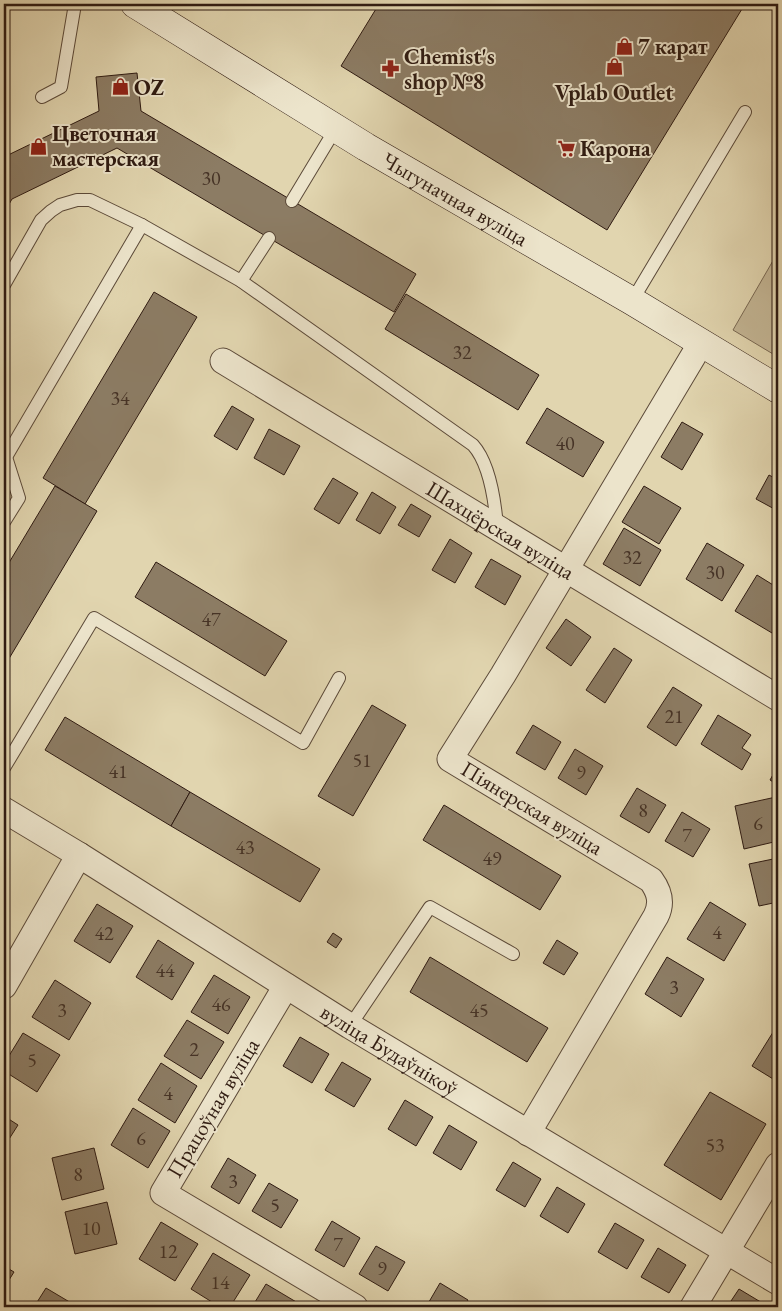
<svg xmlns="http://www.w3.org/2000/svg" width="782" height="1311" viewBox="0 0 782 1311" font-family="'EB Garamond',serif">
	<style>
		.green { fill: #c3b594; stroke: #796853 }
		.building { fill: #8c7c64; stroke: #2f1b12 }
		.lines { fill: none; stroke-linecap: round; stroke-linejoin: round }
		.service-casing { stroke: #5c4a39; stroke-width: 14 }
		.minor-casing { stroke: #5c4a39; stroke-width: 27 }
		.secondary-casing { stroke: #2f1b12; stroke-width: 29 }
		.service { stroke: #ece4cb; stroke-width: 12 }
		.minor { stroke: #ece4cb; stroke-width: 25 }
		.secondary { stroke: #ece4cb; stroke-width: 28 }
		.labels { text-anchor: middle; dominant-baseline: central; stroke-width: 4; stroke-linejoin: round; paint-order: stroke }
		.number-label { font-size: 20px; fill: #463326 }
		.poi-label { font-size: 22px; font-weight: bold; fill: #2f1b12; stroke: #ece4cb; text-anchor: start }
		.street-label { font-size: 22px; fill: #2f1b12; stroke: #ece4cb }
	</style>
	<rect width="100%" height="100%" fill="#e1d5af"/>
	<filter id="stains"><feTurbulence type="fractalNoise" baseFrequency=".004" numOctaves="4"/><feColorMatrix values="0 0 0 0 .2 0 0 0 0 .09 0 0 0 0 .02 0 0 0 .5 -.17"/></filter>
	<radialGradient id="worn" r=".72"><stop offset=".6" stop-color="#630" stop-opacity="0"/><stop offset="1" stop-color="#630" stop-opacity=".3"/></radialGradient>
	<path class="green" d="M778 252V357L733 330Z"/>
	<g class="building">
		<path d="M379 4H745L607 230 341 66Z"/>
		<path d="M137 73 141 111 416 274 394 312 117 148 12 199 4 213V157L99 111 96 77Z"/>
		<path d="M154 292 197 317 85 504 43 478Z"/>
		<path d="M406 294 539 375 518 410 385 329Z"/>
		<path d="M232 406 254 419 237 450 214 436Z"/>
		<path d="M547 408 604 442 583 477 526 443Z"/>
		<path d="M682 422 703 434 682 470 661 457Z"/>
		<path d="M269 429 300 446 284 475 254 458Z"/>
		<path d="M769 475 778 480V511L756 499Z"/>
		<path d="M333 478 358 493 339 524 314 509Z"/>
		<path d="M55 486 97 511 4 667V571Z"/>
		<path d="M644 486 681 508 659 544 622 522Z"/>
		<path d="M372 492 396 507 380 534 356 520Z"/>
		<path d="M411 504 431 516 419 537 398 525Z"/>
		<path d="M624 528 661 550 640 586 603 564Z"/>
		<path d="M450 539 472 553 455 583 432 570Z"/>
		<path d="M707 543 744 565 722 601 686 579Z"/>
		<path d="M491 559 521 576 505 605 475 587Z"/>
		<path d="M156 562 287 641 265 676 135 597Z"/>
		<path d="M757 575 778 588V622L772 633 735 611Z"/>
		<path d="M566 619 591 637 571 666 546 648Z"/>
		<path d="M614 648 632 660 605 703 586 690Z"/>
		<path d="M673 687 702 705 676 746 647 727Z"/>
		<path d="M372 705 406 725 353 816 318 796Z"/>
		<path d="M718 715 751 735 742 748 751 754 742 770 701 744Z"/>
		<path d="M65 717 190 792 171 826 45 750Z"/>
		<path d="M533 725 561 742 545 770 516 753Z"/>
		<path d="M575 749 603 766 586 795 558 778Z"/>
		<path d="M778 766V785L770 780Z"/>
		<path d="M637 788 666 805 649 833 620 816Z"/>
		<path d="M190 792 320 869 300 902 171 826Z"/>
		<path d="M776 797 778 806V841L744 849 735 806Z"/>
		<path d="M444 805 561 876 540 910 423 840Z"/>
		<path d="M682 812 710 829 693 857 665 841Z"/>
		<path d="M778 858V902L759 906 749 864Z"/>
		<path d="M710 902 746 924 724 961 687 939Z"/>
		<path d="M97 904 133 926 110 963 74 941Z"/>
		<path d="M333 933 342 939 336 948 327 942Z"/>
		<path d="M158 940 194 963 172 1000 136 977Z"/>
		<path d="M557 940 578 953 564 975 543 963Z"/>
		<path d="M430 957 548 1028 527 1062 410 992Z"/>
		<path d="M667 957 704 979 681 1017 645 994Z"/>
		<path d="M214 975 250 997 228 1034 191 1012Z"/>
		<path d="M55 980 91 1003 69 1040 32 1017Z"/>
		<path d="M187 1020 224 1042 201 1079 164 1056Z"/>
		<path d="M775 1029 778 1031V1082L752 1066Z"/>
		<path d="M23 1033 60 1055 37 1092 4 1071V1064Z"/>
		<path d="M300 1037 329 1054 312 1083 283 1066Z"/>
		<path d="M342 1062 371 1079 354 1107 325 1090Z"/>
		<path d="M161 1063 197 1086 175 1123 138 1100Z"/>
		<path d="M710 1092 766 1124 721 1200 664 1165Z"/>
		<path d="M405 1100 433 1117 416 1146 388 1129Z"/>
		<path d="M133 1108 170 1131 148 1168 111 1145Z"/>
		<path d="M4 1116 18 1125 4 1147Z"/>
		<path d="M449 1125 477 1142 461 1170 433 1153Z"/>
		<path d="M94 1148 104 1189 62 1200 52 1158Z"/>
		<path d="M228 1158 256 1175 239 1204 211 1187Z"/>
		<path d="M513 1162 541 1179 525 1207 496 1190Z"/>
		<path d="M269 1183 298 1200 281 1228 252 1211Z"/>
		<path d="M557 1187 585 1204 568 1233 540 1216Z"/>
		<path d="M107 1202 117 1244 75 1254 65 1212Z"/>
		<path d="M332 1221 360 1238 344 1267 315 1250Z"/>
		<path d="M161 1222 198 1244 175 1281 139 1259Z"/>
		<path d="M615 1223 644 1240 627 1269 598 1252Z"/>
		<path d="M376 1246 405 1262 388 1291 359 1274Z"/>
		<path d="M658 1248 686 1265 669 1293 641 1277Z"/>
		<path d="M213 1253 250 1275 230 1307H220L191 1289Z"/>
		<path d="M4 1266 14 1272 4 1288Z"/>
		<path d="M440 1283 468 1300 464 1307H426Z"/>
		<path d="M266 1284 303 1306 302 1307H252Z"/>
		<path d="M46 1288 78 1307H34Z"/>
		<path d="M739 1289 769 1307H727Z"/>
	</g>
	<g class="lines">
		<defs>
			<g id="service">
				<path d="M42 97 61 87 75 4"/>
				<path d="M292 201 336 128"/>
				<path d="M241 281 269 238"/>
				<path d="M4 285 41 220 51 211 60 205 77 200H90L142 225 241 281 473 445C490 464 495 502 497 527"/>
				<path d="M632 301 745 112"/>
				<path d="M4 456 6 457 142 225"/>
				<path d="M4 522 19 498 6 457"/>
				<path d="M4 768 94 618 303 743 339 678"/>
				<path d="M350 1026 430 907 513 954"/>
			</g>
			<g id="minor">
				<path id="s1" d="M223 361C408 473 593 587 778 698"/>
				<path id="s2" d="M4 810 79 855 350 1026 778 1282"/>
				<path d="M4 986 79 855"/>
				<path d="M286 986 163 1193 355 1307"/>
				<path d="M528 1133 656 916C663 902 659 891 651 880L450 759 503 675 701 343"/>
				<path d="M693 1307 778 1165"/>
			</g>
			<g id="secondary">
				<path id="s3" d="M135 4 366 147 632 301 778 389"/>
			</g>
		</defs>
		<use href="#service" class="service-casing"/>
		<use href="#minor" class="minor-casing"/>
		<use href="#secondary" class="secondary-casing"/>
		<use href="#service" class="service"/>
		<use href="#minor" class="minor"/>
		<use href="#secondary" class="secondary"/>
	</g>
	<defs>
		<symbol id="shop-bare" viewBox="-9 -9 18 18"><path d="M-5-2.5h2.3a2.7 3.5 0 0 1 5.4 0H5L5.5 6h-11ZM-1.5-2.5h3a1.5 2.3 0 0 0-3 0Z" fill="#8f2418" stroke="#ece4cb" stroke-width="2.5" paint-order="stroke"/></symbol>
		<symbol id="pharmacy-bare" viewBox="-9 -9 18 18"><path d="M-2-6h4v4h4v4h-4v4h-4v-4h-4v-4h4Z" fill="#8f2418" stroke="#ece4cb" stroke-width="2.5" paint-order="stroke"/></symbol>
		<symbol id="supermarket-bare" viewBox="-9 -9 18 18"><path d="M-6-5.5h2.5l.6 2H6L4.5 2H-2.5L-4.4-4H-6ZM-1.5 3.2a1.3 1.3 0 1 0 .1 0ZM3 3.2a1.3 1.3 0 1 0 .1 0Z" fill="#8f2418" stroke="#ece4cb" stroke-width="2.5" paint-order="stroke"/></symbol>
	</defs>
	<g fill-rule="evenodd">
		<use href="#shop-bare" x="612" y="34" width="25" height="25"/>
		<use href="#shop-bare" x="602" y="54" width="25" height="25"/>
		<use href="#pharmacy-bare" x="378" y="56" width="25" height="25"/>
		<use href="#shop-bare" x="108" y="74" width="25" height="25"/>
		<use href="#shop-bare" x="26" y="134" width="25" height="25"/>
		<use href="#supermarket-bare" x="554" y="136" width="25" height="25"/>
	</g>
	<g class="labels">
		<g class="number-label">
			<text x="211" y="178">30</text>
			<text x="462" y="352">32</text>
			<text x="120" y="398">34</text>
			<text x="565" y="443">40</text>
			<text x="632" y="557">32</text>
			<text x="715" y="572">30</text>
			<text x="211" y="619">47</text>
			<text x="674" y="716">21</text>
			<text x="362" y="760">51</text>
			<text x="118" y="771">41</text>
			<text x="581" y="772">9</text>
			<text x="643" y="810">8</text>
			<text x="758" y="823">6</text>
			<text x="687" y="835">7</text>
			<text x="245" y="847">43</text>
			<text x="492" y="858">49</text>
			<text x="717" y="932">4</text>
			<text x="104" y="933">42</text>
			<text x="165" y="970">44</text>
			<text x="674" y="987">3</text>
			<text x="221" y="1004">46</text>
			<text x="62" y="1010">3</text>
			<text x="479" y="1010">45</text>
			<text x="194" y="1049">2</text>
			<text x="32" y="1060">5</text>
			<text x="168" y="1093">4</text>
			<text x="141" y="1138">6</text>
			<text x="715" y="1145">53</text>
			<text x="78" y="1174">8</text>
			<text x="233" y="1181">3</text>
			<text x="275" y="1205">5</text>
			<text x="91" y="1228">10</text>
			<text x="338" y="1244">7</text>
			<text x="168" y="1251">12</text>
			<text x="382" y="1268">9</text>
			<text x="220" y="1282">14</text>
		</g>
		<g class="poi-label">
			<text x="638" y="46">7 карат</text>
			<text x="404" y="56">Сhemist's<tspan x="404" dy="25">shop №8</tspan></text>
			<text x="134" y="87">OZ</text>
			<text x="614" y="92" text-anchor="middle">Vplab Outlet</text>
			<text x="52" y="133">Цветочная<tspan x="52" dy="25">мастерская</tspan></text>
			<text x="580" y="148">Карона</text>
		</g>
		<g class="street-label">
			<text stroke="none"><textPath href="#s3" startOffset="375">Чыгуначная вуліца</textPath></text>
			<text stroke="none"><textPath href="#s1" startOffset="325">Шахцёрская вуліца</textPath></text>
			<text transform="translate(532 808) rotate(31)">Піянерская вуліца</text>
			<text stroke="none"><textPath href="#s2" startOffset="454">вуліца Будаўнікоў</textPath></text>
			<text transform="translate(213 1108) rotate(-59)">Працоўная вуліца</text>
		</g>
	</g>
	<rect width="782" height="1311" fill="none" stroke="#e1d5af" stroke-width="20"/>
	<rect x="5" y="5" width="772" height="1301" fill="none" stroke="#2f1b12" stroke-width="2.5"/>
	<rect x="10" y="10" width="762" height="1291" fill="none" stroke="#2f1b12"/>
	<rect width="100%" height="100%" filter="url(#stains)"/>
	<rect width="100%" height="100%" fill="url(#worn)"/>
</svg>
